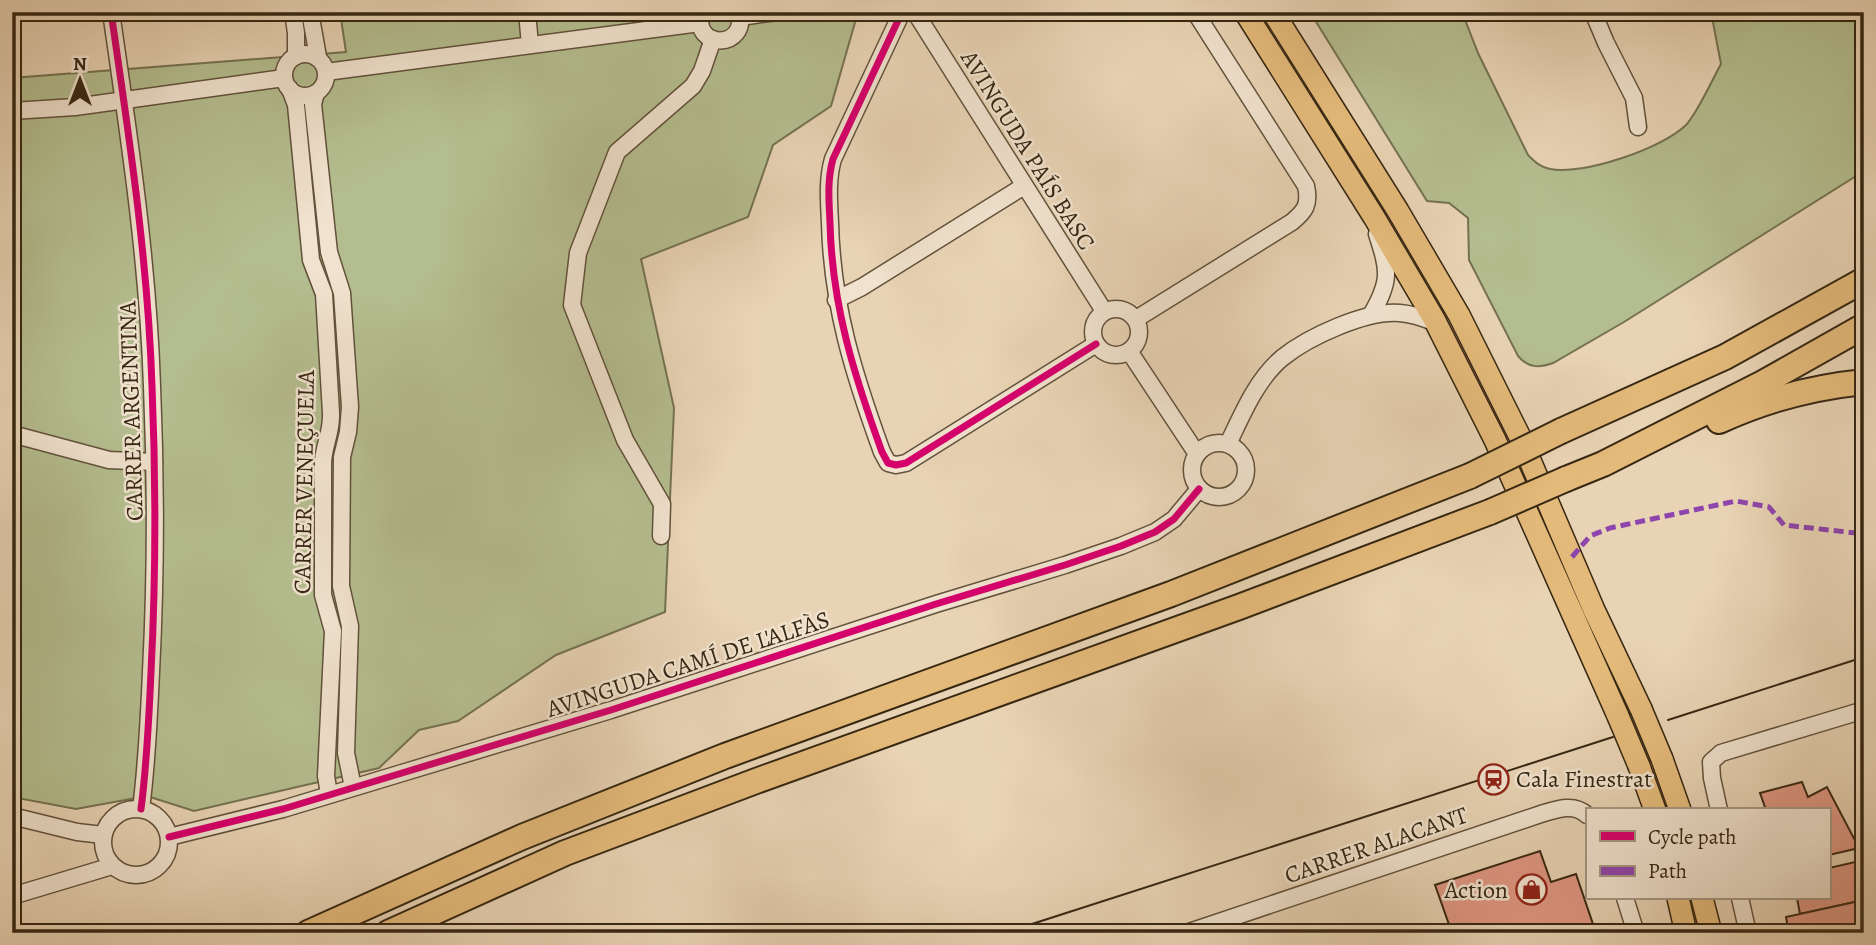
<svg xmlns="http://www.w3.org/2000/svg" width="1876" height="945" viewBox="0 0 1876 945" font-family="Alegreya,serif">
	<style>
		.green { fill: #b4bd8f; stroke: #757251; stroke-width: 2 }
		.lines { fill: none; stroke-linecap: round; stroke-linejoin: round }
		.stream { stroke: #717e6d; stroke-width: 4.5 }
		.building { fill: #df9783; stroke: #362713; stroke-width: 2 }
		.minor-casing { stroke: #62523b; stroke-width: 19 }
		.major-casing { stroke: #362713; stroke-width: 24 }
		.highway-casing { stroke: #362713; stroke-width: 28 }
		.minor { stroke: #f0e2ce; stroke-width: 16 }
		.major { stroke: #e4ba7a; stroke-width: 21 }
		.highway { stroke: #e4ba7a; stroke-width: 24 }
		.tram { stroke: #362713; stroke-width: 2 }
		.major-bridge-casing { stroke: #362713; stroke-width: 24; stroke-linecap: butt }
		.highway-bridge-casing { stroke: #362713; stroke-width: 28; stroke-linecap: butt }
		.major-bridge { stroke: #e4ba7a; stroke-width: 21 }
		.highway-bridge { stroke: #e4ba7a; stroke-width: 24 }
		.quiet { stroke: #8e44ad; stroke-width: 5; stroke-dasharray: 10 5; stroke-linecap: butt }
		.cycleway-casing { stroke: #f0e2ce; stroke-width: 11 }
		.cycleway { stroke: #d6006c; stroke-width: 7 }
		.labels { text-anchor: middle; dominant-baseline: central; stroke-width: 5; stroke-linejoin: round; paint-order: stroke }
		.street-label { font-size: 24px; fill: #362713; stroke: #f0e2ce }
		.poi-label { font-size: 24px; fill: #362713; stroke: #f0e2ce; text-anchor: start }
	</style>
	<rect width="100%" height="100%" fill="#e8d3b4"/>
	<filter id="stains"><feTurbulence type="fractalNoise" baseFrequency=".00286" numOctaves="4"/><feColorMatrix values="0 0 0 0 .2 0 0 0 0 .09 0 0 0 0 .02 0 0 0 .5 -.17"/></filter>
	<radialGradient id="worn" r=".72"><stop offset=".6" stop-color="#630" stop-opacity="0"/><stop offset="1" stop-color="#630" stop-opacity=".3"/></radialGradient>
	<g class="green">
		<path d="M340 12H858L831 106 773 145 748 217 641 259 674 408 665 612 556 655 458 721 419 730 379 768 194 811 147 796 76 809 12 797V78L346 52Z"/>
		<path d="M1310 12H1462L1478 53 1528 155C1535 162 1540 167 1550 169 1582 176 1663 148 1686 125 1698 112 1712 80 1721 64L1711 12H1864V171L1624 322 1553 363C1539 368 1528 368 1518 356L1469 260 1468 218 1449 203 1427 201Z"/>
	</g>
	<g class="lines">
		<path class="stream" d="M12 932 13 933"/>
	</g>
	<g class="building">
		<path d="M1802 782 1808 797 1827 787 1859 848 1829 855V810H1766L1760 793Z"/>
		<path d="M1540 851 1551 882 1576 874 1596 933H1452L1435 885Z"/>
		<path d="M1864 860V900L1800 914 1797 898H1829V868Z"/>
		<path d="M1864 900V933H1789L1786 917Z"/>
	</g>
	<g class="lines">
		<defs>
			<g id="minor">
				<path d="M111 12C129 136 148 261 152 386 156 481 156 576 151 672 149 718 147 763 141 809"/>
				<path d="M293 12 296 33V56"/>
				<path d="M310 12 318 57"/>
				<path d="M527 12 530 45"/>
				<path d="M701 12C692 51 749 49 739 12"/>
				<path d="M902 12 833 159C827 180 829 201 830 223 832 306 854 375 882 452L888 463 896 465 906 463 1096 344"/>
				<path d="M915 12 1104 311"/>
				<path d="M1593 12 1606 43 1634 98 1638 127"/>
				<path d="M740 17 777 12"/>
				<circle cx="305" cy="75" r="21"/>
				<path d="M326 72 700 23"/>
				<path d="M290 89 296 105 311 260 324 294 331 413C332 431 324 445 323 462V595L333 631 326 776 329 794"/>
				<path d="M316 93 313 104 329 252 342 293 350 407 348 432 342 457 341 586 350 626 346 753 353 787"/>
				<path d="M12 111 75 107 284 78"/>
				<path d="M836 300 862 287 1024 186"/>
				<circle cx="1116" cy="332" r="23"/>
				<path d="M1371 315C1391 281 1389 271 1377 234"/>
				<path d="M1136 319 1292 222C1305 211 1310 205 1306 186L1195 12"/>
				<path d="M1129 351 1197 454"/>
				<path d="M12 434 109 460 154 462"/>
				<circle cx="1219" cy="470" r="27"/>
				<path d="M1228 444C1242 415 1256 380 1282 358 1308 337 1366 310 1400 313 1413 314 1424 318 1436 323"/>
				<path d="M661 536 662 504 625 440 572 305 578 253 617 152 693 86 702 71 713 39"/>
				<circle cx="136" cy="842" r="33"/>
				<path d="M1719 810 1712 778 1711 762 1721 753 1864 710"/>
				<path d="M12 816 77 832 103 835"/>
				<path d="M169 837 283 809 402 773 611 710 936 604 1065 565 1121 546 1155 532 1174 519 1199 489"/>
				<path d="M12 896 112 866"/>
				<path d="M1625 898 1636 933"/>
				<path d="M1740 898 1748 933"/>
				<path d="M1186 933 1541 814C1557 809 1574 803 1587 815"/>
			</g>
			<g id="major">
				<path d="M1245 12 1374 217 1434 319 1495 440 1618 716"/>
				<path d="M1273 12 1398 211 1459 315 1520 437 1594 610 1641 709"/>
				<path d="M1662 759 1680 810"/>
				<path d="M1639 766 1655 810"/>
				<path d="M1678 898 1686 933"/>
				<path d="M1702 898 1711 933"/>
			</g>
			<g id="highway">
				<path d="M1719 421C1764 400 1815 387 1864 382"/>
				<path d="M1561 431 1725 357 1864 280"/>
				<path d="M1566 479 1603 464 1763 383 1864 326"/>
				<path d="M308 933 522 837 725 756 1171 594 1470 476"/>
				<path d="M388 933 565 853 756 781 1239 607 1490 512"/>
			</g>
		</defs>
		<use href="#minor" class="minor-casing"/>
		<use href="#major" class="major-casing"/>
		<use href="#highway" class="highway-casing"/>
		<use href="#minor" class="minor"/>
		<use href="#major" class="major"/>
		<use href="#highway" class="highway"/>
		<g class="tram">
			<path d="M1668 720 1864 657"/>
			<path d="M1004 933 1613 737"/>
		</g>
		<defs>
			<g id="major-bridge">
				<path d="M1641 709 1662 759"/>
				<path d="M1618 716 1639 766"/>
			</g>
			<g id="highway-bridge">
				<path d="M1470 476 1561 431"/>
				<path d="M1490 512 1566 479"/>
			</g>
		</defs>
		<use href="#major-bridge" class="major-bridge-casing"/>
		<use href="#highway-bridge" class="highway-bridge-casing"/>
		<use href="#major-bridge" class="major-bridge"/>
		<use href="#highway-bridge" class="highway-bridge"/>
		<path class="quiet" d="M1572 557 1590 536 1610 528 1736 501 1769 507 1784 525 1856 533 1864 528"/>
		<defs>
			<g id="cycleway">
				<path d="M111 12C129 136 148 261 152 386 156 481 156 576 151 672 149 718 147 763 141 809"/>
				<path d="M902 12 833 159C827 180 829 201 830 223 832 306 854 375 882 452L888 463 896 465 906 463 1096 344"/>
				<path d="M169 837 283 809 402 773 611 710 936 604 1065 565 1121 546 1155 532 1174 519 1199 489"/>
			</g>
		</defs>
		<use href="#cycleway" class="cycleway-casing"/>
		<use href="#cycleway" class="cycleway"/>
	</g>
	<defs>
		<symbol id="station-ring" viewBox="-11 -11 22 22"><circle r="9.5" fill="#f0e2ce" stroke="#8f2418" stroke-width="1.5"/><path d="M-3-6H3Q5-6 5-4V2Q5 4 3 4L4.5 6H3L1.5 4h-3L-3 6H-4.5L-3 4Q-5 4-5 2V-4Q-5-6-3-6ZM-3.5-4v3h7v-3ZM-3.5 1v1.5H-2V1ZM2 1v1.5H3.5V1Z" fill="#8f2418"/></symbol>
		<symbol id="shop-ring" viewBox="-11 -11 22 22"><circle r="9.5" fill="#f0e2ce" stroke="#8f2418" stroke-width="1.5"/><path d="M-5-2.5h2.3a2.7 3.5 0 0 1 5.4 0H5L5.5 6h-11ZM-1.5-2.5h3a1.5 2.3 0 0 0-3 0Z" fill="#8f2418"/></symbol>
	</defs>
	<g fill-rule="evenodd">
		<use href="#station-ring" x="1476" y="762" width="35" height="35"/>
		<use href="#shop-ring" x="1514" y="872" width="35" height="35"/>
	</g>
	<g class="labels">
		<g class="street-label">
			<text transform="translate(1028 150) rotate(58)">AVINGUDA PAÍS BASC</text>
			<text transform="translate(131 411) rotate(-92)">CARRER ARGENTINA</text>
			<text transform="translate(304 482) rotate(-89)">CARRER VENEÇUELA</text>
			<text transform="translate(688 664) rotate(-18)">AVINGUDA CAMÍ DE L'ALFÀS</text>
			<text transform="translate(1376 845) rotate(-19)">CARRER ALACANT</text>
		</g>
		<g class="poi-label">
			<text x="1516" y="779">Cala Finestrat</text>
			<text x="1508" y="890" text-anchor="end">Action</text>
		</g>
	</g>
	<rect width="1876" height="945" fill="none" stroke="#e8d3b4" stroke-width="42"/>
	<rect x="14" y="14" width="1848" height="917" fill="none" stroke="#362713" stroke-width="3.5"/>
	<rect x="21" y="21" width="1834" height="903" fill="none" stroke="#362713" stroke-width="2"/>
	<rect x="1586" y="808" width="245" height="91" fill="#f0e2ce" stroke="#a69783" stroke-width="2"/>
	<rect x="1600" y="831" width="35" height="10" fill="#d6006c" stroke="#a69783" stroke-width="2"/>
	<text x="1648" y="844" font-size="21" fill="#362713">Cycle path</text>
	<rect x="1600" y="866" width="35" height="10" fill="#8e44ad" stroke="#a69783" stroke-width="2"/>
	<text x="1648" y="878" font-size="21" fill="#362713">Path</text>
	<g transform="translate(80 80)" stroke="#f0e2ce" stroke-width="5" paint-order="stroke">
	<path d="M0-5L12 26L0 18L-12 26Z" fill="#362713"/>
	<text y="-10" font-size="19" font-weight="bold" text-anchor="middle" fill="#362713">N</text>
	</g>
	<rect width="100%" height="100%" filter="url(#stains)"/>
	<rect width="100%" height="100%" fill="url(#worn)"/>
</svg>
